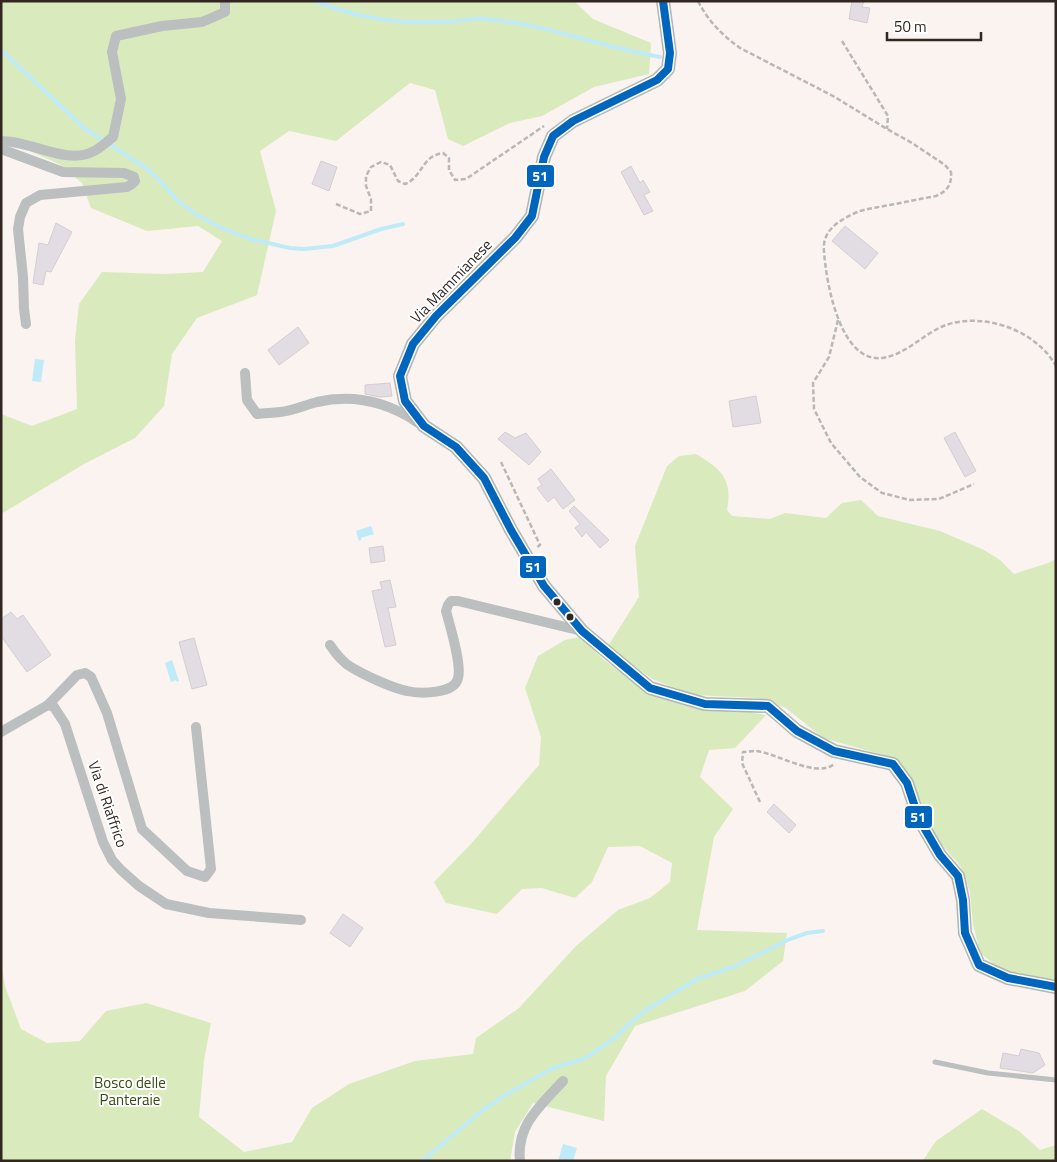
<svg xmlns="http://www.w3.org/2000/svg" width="1057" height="1162" viewBox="0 0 1057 1162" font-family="'Titillium Web',sans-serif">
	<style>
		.green { fill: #d9eabc }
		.water { fill: #bfebf8 }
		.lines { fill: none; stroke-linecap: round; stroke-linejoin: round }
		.stream { stroke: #bfebf8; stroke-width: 4 }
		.building { fill: #e2dde2; stroke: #d4ced3 }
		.path { stroke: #b8b8b7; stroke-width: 2.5; stroke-dasharray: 5 2.5; stroke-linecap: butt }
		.service { stroke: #bbbfc0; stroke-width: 5 }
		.minor { stroke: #bbbfc0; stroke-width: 10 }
		.secondary { stroke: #b0b5b5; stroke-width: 14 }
		.bus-1-casing { stroke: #fff; stroke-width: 11 }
		.bus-1 { stroke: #0065bd; stroke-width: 8 }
		.bus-dot { fill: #322620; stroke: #fff; stroke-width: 2 }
		.labels { text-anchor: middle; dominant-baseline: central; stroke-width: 4; stroke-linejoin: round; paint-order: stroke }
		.street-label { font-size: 15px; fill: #322620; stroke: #fff }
		.park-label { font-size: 15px; fill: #354b0f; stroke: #fff }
		.line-badge { stroke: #fff; stroke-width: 2 }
		.badge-label { font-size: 14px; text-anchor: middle; font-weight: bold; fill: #fff }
	</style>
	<rect width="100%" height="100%" fill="#faf3f0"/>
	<g class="green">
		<path d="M1 1H574L593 19 651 43 649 74 594 87 542 116 510 123 463 146 448 139 435 90 410 83 336 141 289 131 260 151 276 211 257 295 197 318 172 354 164 406 135 438 84 464 1 514V414L32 426 77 409 75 340 79 304 102 272 165 274 203 272 222 241 198 226 147 231 91 208 82 183 59 164 1 138Z"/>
		<path d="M696 454C721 469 733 479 727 510L732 516 770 519 785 513 826 518 842 503 861 500 878 516 940 531 984 550 1000 560 1014 574 1048 563 1056 559V982L1003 971 980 953 973 924 970 892 961 867 933 834 910 775 894 758 823 738 786 708 758 698 694 695 652 679 608 646 639 597 635 546 667 466 679 456Z"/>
		<path d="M580 637 604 660 653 695 697 709 739 710 766 715 735 748 709 750 700 777 733 809 714 837 697 930 787 933 783 961 745 991 635 1026 606 1076 604 1121 533 1103 515 1132 510 1161H1V962L5 986 21 1029 47 1043 80 1041 106 1011 146 1003 211 1023 204 1060 199 1117 244 1152 292 1142 312 1108 349 1084 415 1061 473 1054 476 1038 519 1008 576 946 618 910 650 898 670 882 672 863 640 846 608 847 592 882 575 898 542 888 522 889 497 914 446 903 434 882 470 845 539 765 541 737 525 688 538 656 565 640Z"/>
		<path d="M982 1109 1019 1131 1040 1150 1056 1145V1161H921L924 1159 936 1141Z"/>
	</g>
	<g class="water">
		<path d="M35 359 44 360 41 382 32 381Z"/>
		<path d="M371 526 374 534 361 538V540L359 541 356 531Z"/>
		<path d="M172 660 179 681 177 682 176 680 171 682 165 663Z"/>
		<path d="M563 1144 577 1148 573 1161H558Z"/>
	</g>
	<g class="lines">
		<g class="stream">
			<path d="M314 1C350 14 384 23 422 22 433 22 445 22 456 21 466 20 476 18 486 19 546 24 601 47 660 57"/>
			<path d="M1 50 84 128 145 167 163 184 179 202 197 215 224 229 250 239 290 248 304 249 333 246 381 229 403 224"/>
			<path d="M422 1161 484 1109 507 1094 553 1068 583 1059 590 1055 616 1037 628 1025 646 1010 697 979 733 967 790 939 807 933 823 931"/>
		</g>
	</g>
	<g class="building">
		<path d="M852 1H864L862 7 870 8 867 23 849 19Z"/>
		<path d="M321 161 337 167 329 191 312 184Z"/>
		<path d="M631 166 640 183 643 180 650 192 644 195 653 211 644 215 621 172Z"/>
		<path d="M56 223 72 232 51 272 46 271 43 285 33 283 39 243 48 245Z"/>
		<path d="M845 226 878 253 865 269 832 241Z"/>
		<path d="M298 327 309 343 279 365 268 350Z"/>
		<path d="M390 383 392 396 380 397 365 394V385Z"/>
		<path d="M756 396 761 423 733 427 729 401Z"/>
		<path d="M505 432 515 438 526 433 541 452 529 465 498 439Z"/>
		<path d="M955 432 976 471 965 477 944 438Z"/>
		<path d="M551 469 575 500 563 509 554 497 548 502 537 488 542 485 538 479Z"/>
		<path d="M574 506 609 540 600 548 586 532 582 537 575 528 580 524 569 511Z"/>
		<path d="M383 546 385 561 371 563 369 548Z"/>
		<path d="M390 580 396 607 388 608 396 645 385 647 372 591 382 589 380 582Z"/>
		<path d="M11 612 17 619 23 615 51 655 27 672 1 636V619Z"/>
		<path d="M194 638 207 685 192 689 179 642Z"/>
		<path d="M774 804 796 825 789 833 767 812Z"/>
		<path d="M343 914 363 928 350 947 330 933Z"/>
		<path d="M1021 1049 1039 1053 1045 1065 1033 1073 1000 1068 1003 1053 1019 1056Z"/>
	</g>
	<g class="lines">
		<g class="path">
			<path d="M698 1C708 21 722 35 740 48L833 96 887 129 912 143 945 165 951 172C952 185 947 191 936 196 919 199 902 203 884 206 874 208 864 209 855 213 838 221 822 231 824 251 826 282 840 363 882 358 906 355 924 333 946 325 984 312 1036 330 1056 366"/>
			<path d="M842 41 888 116 887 129"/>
			<path d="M336 204 360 214 371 211V199L366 186V176L371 167 381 162 390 165 398 181 405 184C423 177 421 156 443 153L449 158V170L455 180 466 179 544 126"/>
			<path d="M838 320 829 357 813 383 814 409 831 443 860 477 882 493 910 500 939 499 974 484"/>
			<path d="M501 462 540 545 536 548"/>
			<path d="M760 802 742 763 743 752C747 752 751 751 755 751 775 752 816 779 834 764"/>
		</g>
		<path class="service" d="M935 1062 988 1073 1056 1080"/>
		<g class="minor">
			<path d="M1 141C29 140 68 166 94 151 101 148 107 141 113 137L121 99 112 52 116 36 162 26 202 22 225 12V1"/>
			<path d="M1 149 63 172 124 173 134 177 135 181 132 184 127 187 40 195 26 203 20 217 18 229 23 277 24 309 26 324"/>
			<path d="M245 373 247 400 257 414C264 413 272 413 280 412 293 411 305 405 317 402 353 394 387 402 417 422"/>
			<path d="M330 645C336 654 342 662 351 667 364 675 392 688 407 691 420 694 455 694 458 678 462 665 450 626 446 611L448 605 451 601H458L582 631"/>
			<path d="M48 705 77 675 85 673 91 677 107 713 142 829 187 871 205 877 211 869 196 727"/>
			<path d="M1 732 48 705 54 707 65 724 103 842 112 860 121 870 139 886 166 904 209 913 301 920"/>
			<path d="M520 1161C516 1125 541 1105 563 1081"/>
		</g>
		<path class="secondary" d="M663 1 670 53 668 69 657 80 573 121 553 136 544 157 532 216 515 238 436 316 413 344 400 376 405 401 424 426 456 447 484 478 511 530 544 586 582 631 650 688 705 704 768 706 797 731 834 751 893 764 907 783 919 819 940 855 958 876 963 900 965 933 979 965 1008 978 1056 987"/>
		<defs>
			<path id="bus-1" d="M663 1 670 53 668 69 657 80 573 121 553 136 544 157 532 216 515 238 436 316 413 344 400 376 405 401 424 426 456 447 484 478 511 530 544 586 582 631 650 688 705 704 768 706 797 731 834 751 893 764 907 783 919 819 940 855 958 876 963 900 965 933 979 965 1008 978 1056 987"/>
		</defs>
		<use href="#bus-1" class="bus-1-casing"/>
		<use href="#bus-1" class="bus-1"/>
	</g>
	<g class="bus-dot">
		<circle cx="557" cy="602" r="4.5"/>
		<circle cx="570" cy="617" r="4.5"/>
	</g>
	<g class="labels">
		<g class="street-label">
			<text transform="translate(451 281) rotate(-46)">Via Mammianese</text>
			<text transform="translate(108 804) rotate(71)">Via di Riaffrico</text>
		</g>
		<g class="park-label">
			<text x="130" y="1082">Bosco delle<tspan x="130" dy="17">Panteraie</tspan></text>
		</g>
	</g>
	<g class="line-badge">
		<rect x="526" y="164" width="29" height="24" rx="5" fill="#0065bd"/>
		<rect x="519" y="555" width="28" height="24" rx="5" fill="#0065bd"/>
		<rect x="904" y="805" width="29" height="24" rx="5" fill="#0065bd"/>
	</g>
	<g class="badge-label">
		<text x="540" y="181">51</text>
		<text x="533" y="572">51</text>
		<text x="918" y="822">51</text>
	</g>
	<rect width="1057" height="1162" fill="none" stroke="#322620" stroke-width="5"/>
	<path d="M887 32v8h94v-8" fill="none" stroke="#322620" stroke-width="2.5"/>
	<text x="894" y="32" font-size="15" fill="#322620" stroke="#ffffff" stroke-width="4" paint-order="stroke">50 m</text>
</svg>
